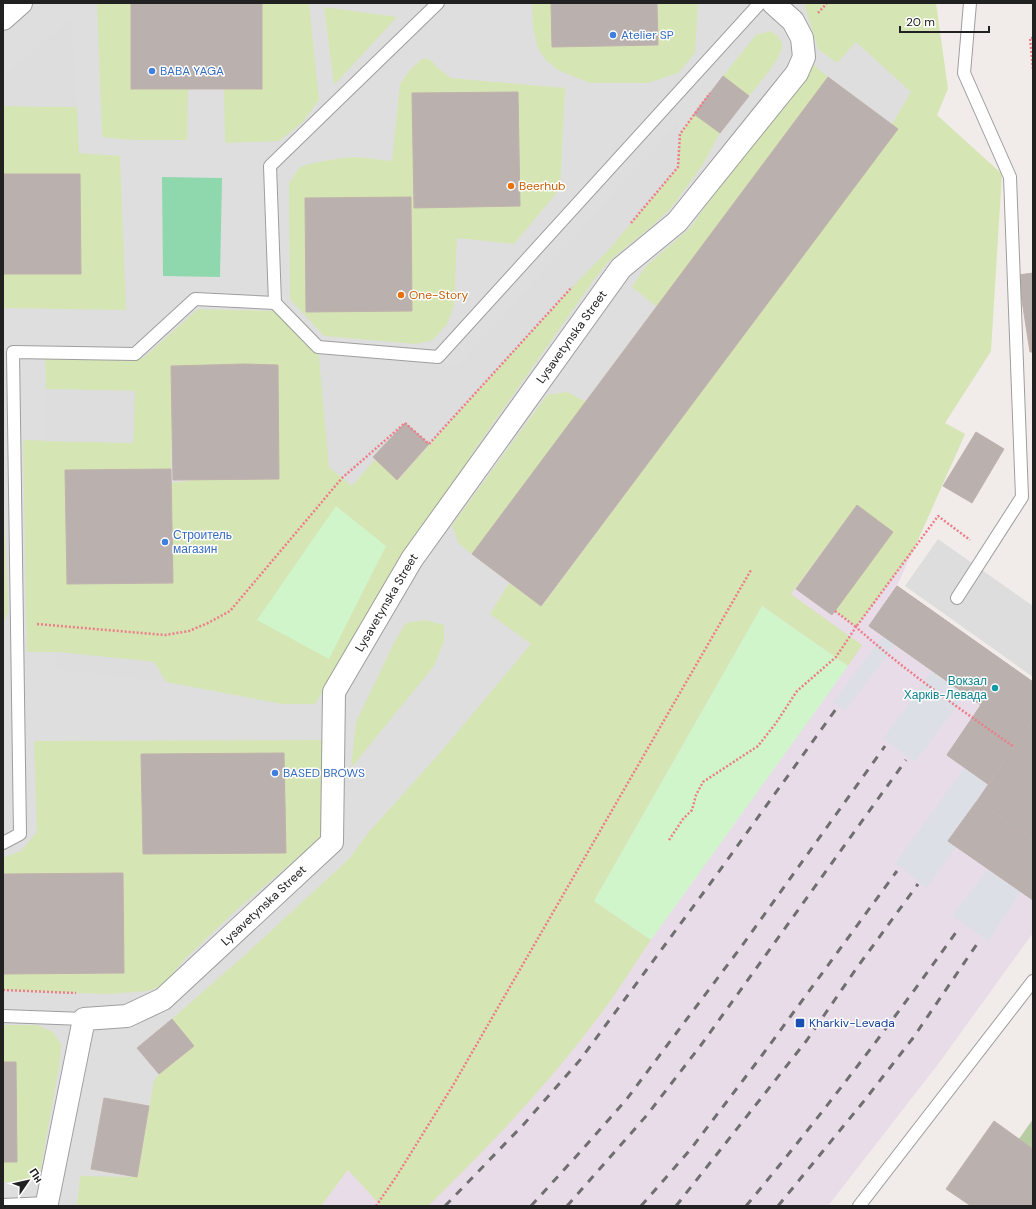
<svg xmlns="http://www.w3.org/2000/svg" width="1036" height="1209" viewBox="0 0 1036 1209" font-family="'DM Sans',sans-serif">
	<style>
		.residential { fill: #dfdede }
		.industrial { fill: #e9dce9 }
		.grass { fill: #d6e5b4; fill-rule: evenodd }
		.forest { fill: #b7cca2 }
		.park { fill: #d0f5cb }
		.pitch { fill: #8fd8ad }
		.parking { fill: #ddd }
		.plaza { fill: #dddfe6 }
		.building { fill: #bab1af; stroke: #c1b1ac }
		.lines { fill: none; stroke-linecap: round; stroke-linejoin: round }
		.service-casing { stroke: #9e9e9e; stroke-width: 14 }
		.minor-casing { stroke: #9e9e9e; stroke-width: 24 }
		.path { stroke: #ed7d88; stroke-width: 2.5; stroke-dasharray: 2 2; stroke-linecap: butt }
		.service { stroke: #fff; stroke-width: 12 }
		.minor { stroke: #fff; stroke-width: 22 }
		.rail { stroke: #6f6f6f; stroke-width: 3; stroke-dasharray: 8 8; stroke-linecap: butt }
		.shop-dot { fill: #3f7fe0; stroke: #fff; stroke-width: 1.5 }
		.food-dot { fill: #e8710a; stroke: #fff; stroke-width: 1.5 }
		.culture-dot { fill: #0f9aa8; stroke: #fff; stroke-width: 1.5 }
		.transit-dot { fill: #1a4fb4; stroke: #fff; stroke-width: 1.5 }
		.labels { text-anchor: middle; dominant-baseline: central; stroke-width: 3; stroke-linejoin: round; paint-order: stroke }
		.shop-label { font-size: 12px; fill: #366cbe; stroke: #fff; text-anchor: start }
		.food-label { font-size: 12px; fill: #c56008; stroke: #fff; text-anchor: start }
		.street-label { font-size: 12px; fill: #212121; stroke: #fff }
		.culture-label { font-size: 12px; fill: #0d838f; stroke: #fff; text-anchor: end }
		.transit-label { font-size: 12px; fill: #164399; stroke: #fff; text-anchor: start }
	</style>
	<rect width="100%" height="100%" fill="#f1ece9"/>
	<path class="residential" d="M3 3H904L924 125 172 1206H3Z"/>
	<path class="industrial" d="M991 351 945 423 965 434 897 586 1033 682V933L939 1063 828 1206H176Z"/>
	<g class="grass">
		<path d="M97 3H131V89H188L187 140H132L102 137Z"/>
		<path d="M262 3H309L319 100 303 122 279 141 225 143 224 89 262 88Z"/>
		<path d="M532 3H551L552 47 658 45V3H698L695 53 678 73 648 83H590L558 70 546 60 538 49 533 28Z"/>
		<path d="M804 3H936L948 89 937 115 1002 174 991 351 945 423 965 434 914 549 856 627 835 611 857 505 791 594 862 645 848 666 762 606 594 901 651 940C635 963 620 988 603 1011 551 1081 491 1145 428 1206H381L348 1170 321 1206H77L80 1176 137 1177 154 1081 159 1074 194 1046 172 1019 246 954 350 858 368 833 439 754 531 644 490 614 509 583 542 606 897 129 892 124 911 92 856 42 837 63 818 49Z"/>
		<path d="M324 7 397 17 334 85Z"/>
		<path d="M771 31C776 35 782 39 782 45 783 58 757 85 749 96L723 76 756 35Z"/>
		<path d="M423 58 431 60 438 68 451 78 565 88 560 189 514 244 457 238 454 306 447 324 433 340 416 344 324 336 290 299 289 183 300 167 313 163 341 158 357 157 392 161 400 84 409 71Z"/>
		<path d="M811 63 828 77 657 307 632 287 645 267 689 229Z"/>
		<path d="M3 106 77 107 79 153 120 156 126 310 3 308Z"/>
		<path d="M694 114 720 133 702 166 671 208 652 226 608 262 593 281 478 445 315 704H282L166 682 154 662 57 652H27L23 440 133 443 135 391 46 389 45 358H143L198 309 275 311 318 347 373 457 398 480 524 339 578 281 610 248 678 167 680 134ZM172 425 279 479 193 480 171 483 172 583 67 584 65 470 171 469Z"/>
		<path d="M567 392 586 402 472 554 459 544 452 525 547 395Z"/>
		<path d="M3 482 8 611 3 625Z"/>
		<path d="M425 620 444 625V641L434 666 351 768 356 722 395 641 406 623Z"/>
		<path d="M322 740V830L319 839 232 914 184 960 162 986 147 991 107 994 3 990V858L21 851 37 832 34 741Z"/>
		<path d="M3 1025H37L53 1032 61 1044 60 1060 40 1173C33 1186 16 1182 3 1182Z"/>
	</g>
	<path class="forest" d="M1033 1119V1149L1019 1139Z"/>
	<g class="park">
		<path d="M336 506 386 546 329 659 257 620Z"/>
		<path d="M762 606 848 666 651 940 594 901Z"/>
	</g>
	<path class="pitch" d="M162 177 222 178 220 277 163 276Z"/>
	<g class="parking">
		<path d="M72 19 77 107 3 106V77Z"/>
		<path d="M678 122 680 134 678 167 610 248 578 281 429 444 406 424 352 486 329 467 318 347 457 366Z"/>
		<path d="M46 389 135 391 133 443 44 441Z"/>
		<path d="M938 539 1033 606V677L905 586Z"/>
		<path d="M57 652 154 662 166 682 55 669Z"/>
	</g>
	<g class="plaza">
		<path d="M883 636 896 644 845 711 833 702Z"/>
		<path d="M932 670 966 694 915 762 883 739Z"/>
		<path d="M965 767 988 784 949 841 956 847 927 888 895 863Z"/>
		<path d="M988 869 1021 892 988 941 952 916Z"/>
	</g>
	<g class="building">
		<rect x="131" y="3" width="131" height="86"/>
		<path d="M551 3H657L658 45 552 47Z"/>
		<path d="M723 76 749 96 720 133 694 114Z"/>
		<path d="M828 77 898 129 541 606 472 554Z"/>
		<path d="M518 92 520 206 414 208 412 93Z"/>
		<path d="M3 174H80L81 274H3Z"/>
		<path d="M411 197 412 311 306 312 305 198Z"/>
		<path d="M1033 273V352H1030L1018 275Z"/>
		<path d="M244 364 278 365 279 479 173 480 171 366Z"/>
		<path d="M405 423 429 444 397 480 373 457Z"/>
		<path d="M976 432 1004 449 972 503 943 486Z"/>
		<path d="M171 469 173 583 67 584 65 470Z"/>
		<path d="M857 505 893 532 832 615 796 589Z"/>
		<path d="M897 586 1033 682V719L988 784 947 755 981 705 869 626Z"/>
		<path d="M897 586 1033 682V719L988 784 947 755 981 705 869 626Z"/>
		<path d="M1033 719V840L977 801Z"/>
		<path d="M284 753 286 853 143 854 141 754Z"/>
		<path d="M977 801 1033 840V900L948 841Z"/>
		<path d="M977 801 1033 840V900L948 841Z"/>
		<path d="M123 873 124 973 3 974V874Z"/>
		<path d="M172 1019 194 1046 159 1074 137 1048Z"/>
		<path d="M3 1062H16L17 1162H3Z"/>
		<path d="M104 1098 149 1106 137 1177 91 1169Z"/>
		<path d="M994 1121 1033 1149V1206H971L946 1189Z"/>
	</g>
	<g class="lines">
		<defs>
			<g id="service">
				<path d="M438 3 270 166 275 303 318 347 438 357 760 3"/>
				<path d="M957 598 1022 497 1010 177 964 73 970 3"/>
				<path d="M3 843 20 834 13 352 135 354 195 299 275 303"/>
				<path d="M3 1016 84 1019"/>
				<path d="M3 1205 47 1203"/>
				<path d="M859 1206 1033 981"/>
			</g>
			<g id="minor">
				<path d="M3 19 21 3"/>
				<path id="s1" d="M47 1203 84 1019 127 1016 163 999 332 842 334 692 412 559 621 268 677 222 797 73 804 57 802 38 793 21 773 3"/>
			</g>
		</defs>
		<use href="#service" class="service-casing"/>
		<use href="#minor" class="minor-casing"/>
		<g class="path">
			<path d="M818 13 827 3"/>
			<path d="M1033 38H1030L1033 69"/>
			<path d="M631 223 678 167 680 134 710 93"/>
			<path d="M835 611 856 627 938 516 970 540"/>
			<path d="M37 624 165 635 189 631 208 623 230 611 342 478 405 423 429 444 572 287"/>
			<path d="M669 840 683 819 692 810 696 795 703 782 758 746 776 723 797 691 836 657 856 627C905 671 960 709 1014 747"/>
			<path d="M3 990 76 993"/>
			<path d="M376 1206 396 1177 452 1087 751 570"/>
		</g>
		<use href="#service" class="service"/>
		<use href="#minor" class="minor"/>
		<g class="rail">
			<path d="M445 1206 524 1124 580 1060 715 877 836 709"/>
			<path d="M531 1206 581 1151 626 1100 744 943 885 746"/>
			<path d="M567 1206 647 1115 701 1045 906 760"/>
			<path d="M641 1206 690 1150 763 1054 897 871"/>
			<path d="M676 1206 807 1040 856 969 918 884"/>
			<path d="M746 1206C820 1117 890 1025 957 931"/>
			<path d="M778 1206 864 1101 913 1038 977 944"/>
		</g>
	</g>
	<g class="shop-dot">
		<circle cx="613" cy="35" r="4"/>
		<circle cx="152" cy="71" r="4"/>
		<circle cx="165" cy="542" r="4"/>
		<circle cx="275" cy="773" r="4"/>
	</g>
	<g class="food-dot">
		<circle cx="511" cy="186" r="4"/>
		<circle cx="401" cy="295" r="4"/>
	</g>
	<circle class="culture-dot" cx="995" cy="688" r="4"/>
	<rect class="transit-dot" x="795" y="1018" width="10" height="10" rx="2"/>
	<g class="labels">
		<g class="shop-label">
			<text x="621" y="35">Atelier SP</text>
			<text x="160" y="71">BABA YAGA</text>
			<text x="173" y="535">Строитель<tspan x="173" dy="14">магазин</tspan></text>
			<text x="283" y="773">BASED BROWS</text>
		</g>
		<g class="food-label">
			<text x="519" y="186">Beerhub</text>
			<text x="409" y="295">One-Story</text>
		</g>
		<g class="street-label">
			<text stroke="none"><textPath href="#s1" startOffset="1079">Lysavetynska Street</textPath></text>
			<text stroke="none"><textPath href="#s1" startOffset="755">Lysavetynska Street</textPath></text>
			<text stroke="none"><textPath href="#s1" startOffset="408">Lysavetynska Street</textPath></text>
		</g>
		<g class="culture-label">
			<text x="987" y="681">Вокзал<tspan x="987" dy="14">Харків-Левада</tspan></text>
		</g>
		<g class="transit-label">
			<text x="809" y="1023">Kharkiv-Levada</text>
		</g>
	</g>
	<rect width="1036" height="1209" fill="none" stroke="#212121" stroke-width="8"/>
	<g transform="translate(28 1181) rotate(56)" stroke="#ffffff" stroke-width="3" paint-order="stroke">
	<path d="M0-3L7 15L0 10L-7 15Z" fill="#212121"/>
	<text y="-6" font-size="11" font-weight="bold" text-anchor="middle" fill="#212121">Пн</text>
	</g>
	<path d="M900 26v6h89v-6" fill="none" stroke="#212121" stroke-width="2"/>
	<text x="906" y="26" font-size="12" fill="#212121" stroke="#ffffff" stroke-width="3" paint-order="stroke">20 m</text>
</svg>
